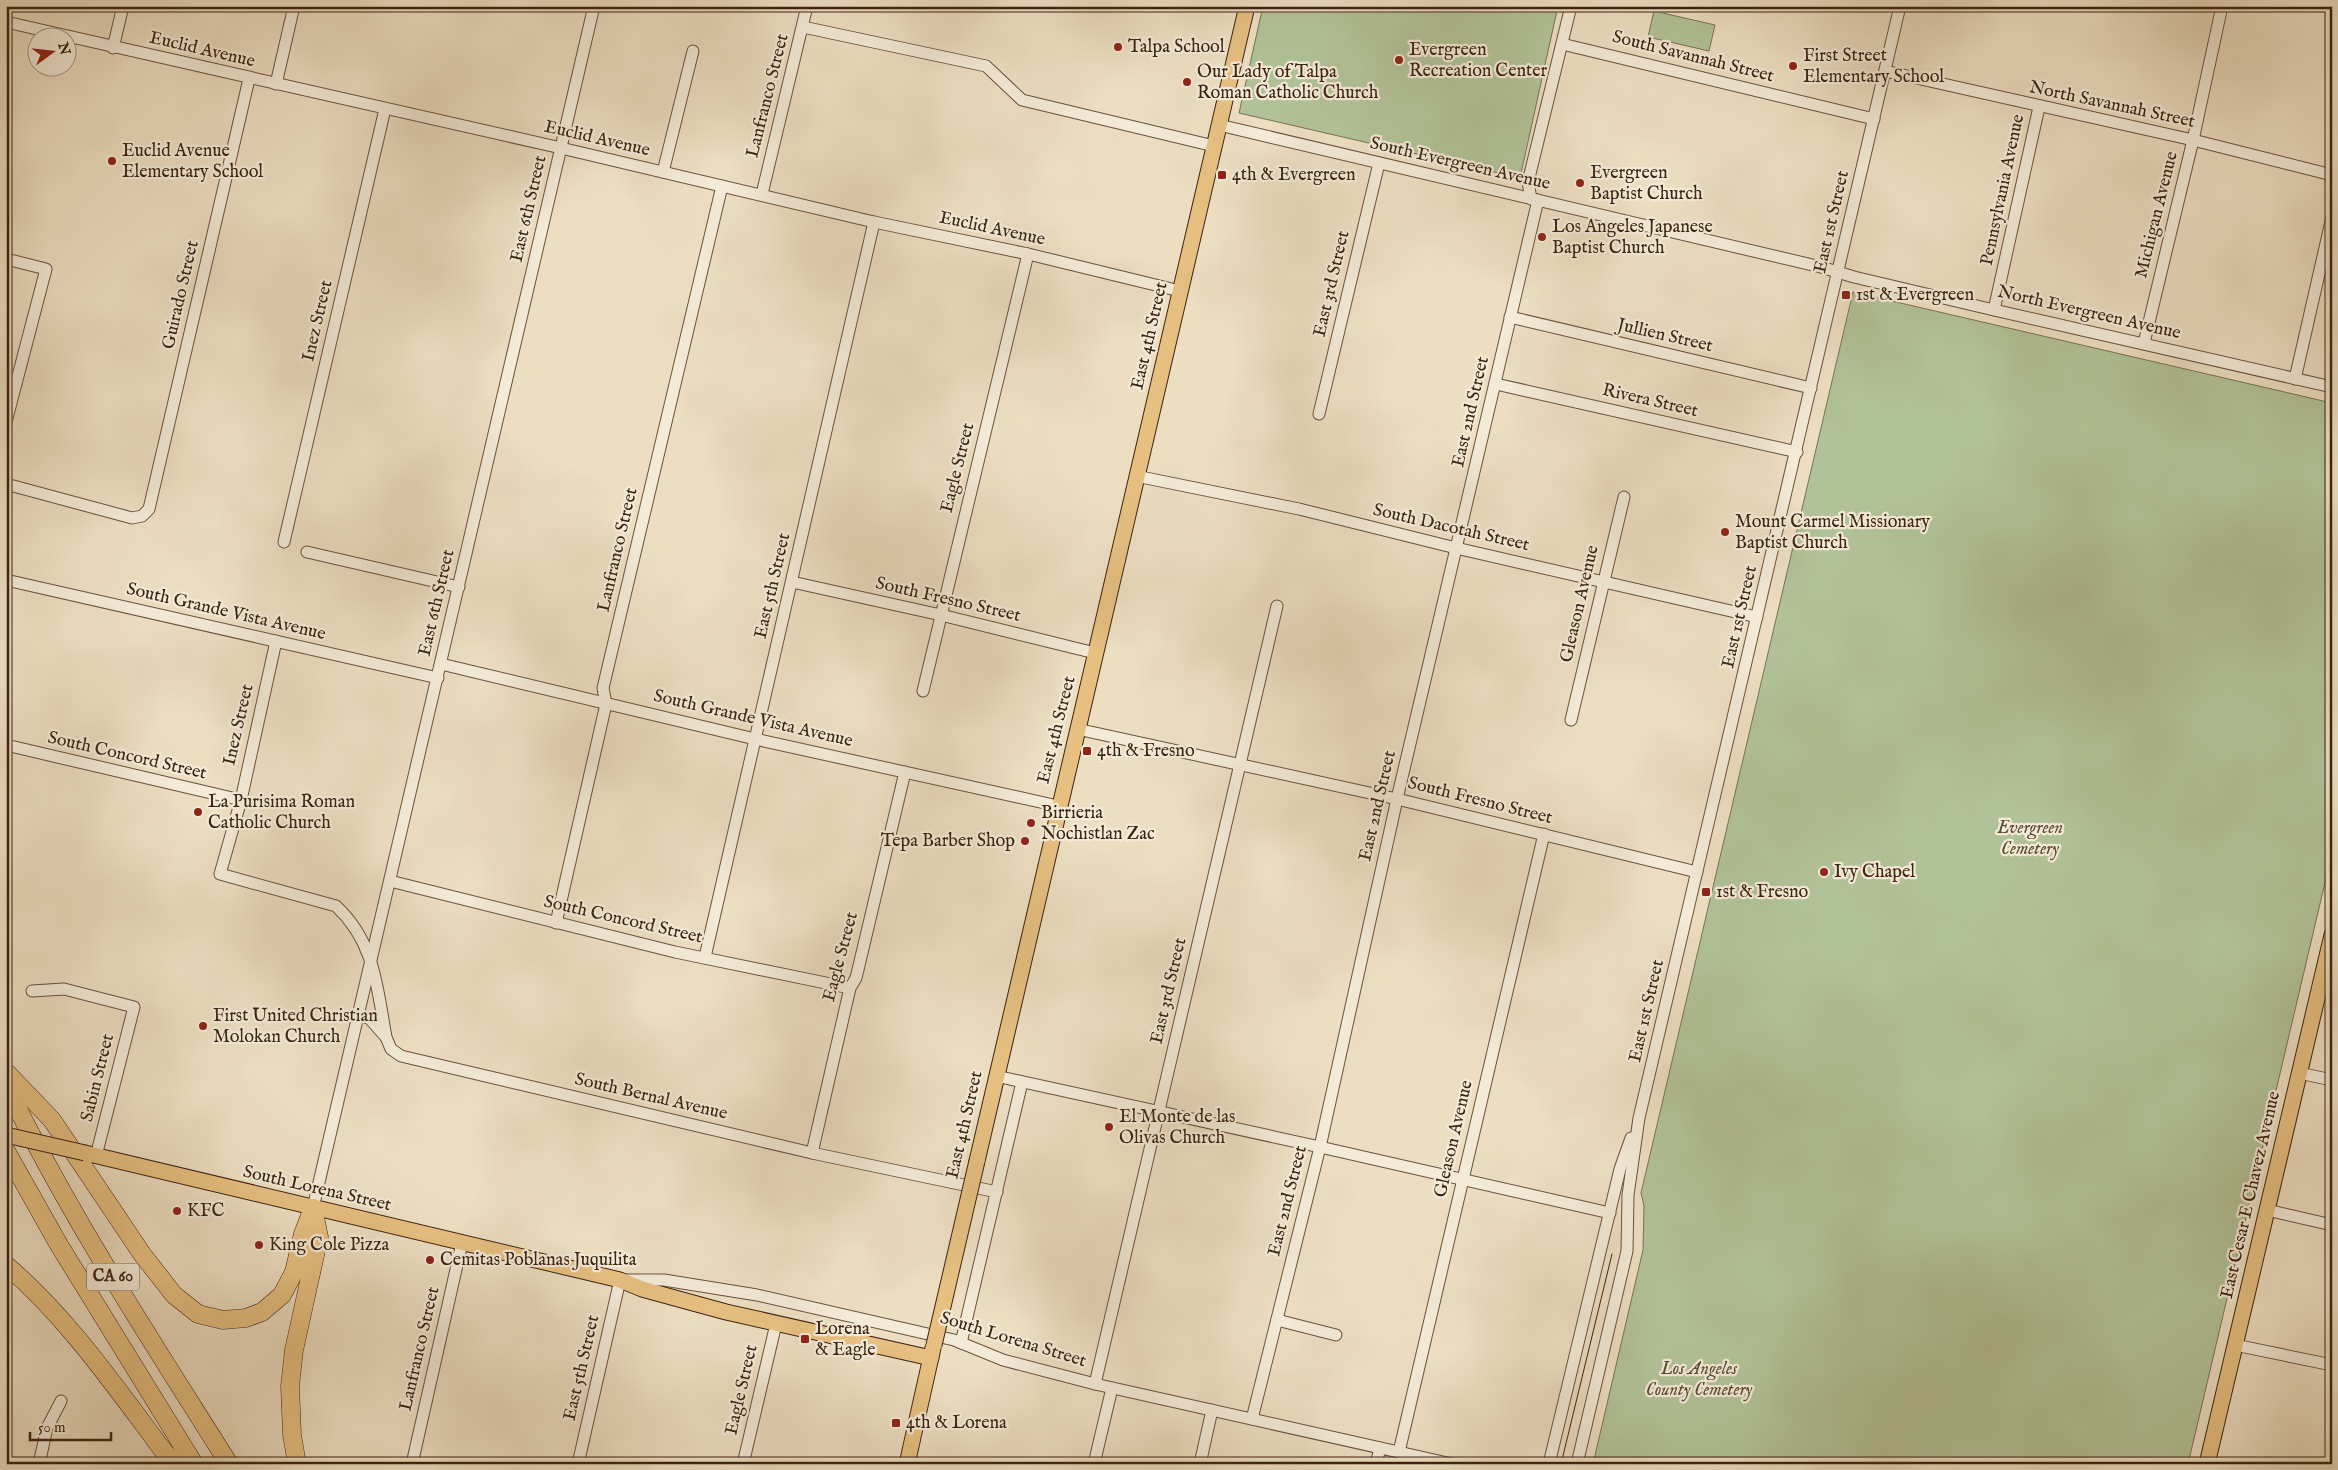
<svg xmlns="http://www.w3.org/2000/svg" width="2338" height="1470" viewBox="0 0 2338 1470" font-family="'IM FELL English',serif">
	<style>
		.green { fill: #b2c298; stroke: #787255 }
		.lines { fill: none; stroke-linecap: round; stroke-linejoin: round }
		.minor-casing { stroke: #69523e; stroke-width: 13 }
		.major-casing { stroke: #3d2312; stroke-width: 17 }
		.highway-casing { stroke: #3d2312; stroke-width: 19 }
		.minor { stroke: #f3ead7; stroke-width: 11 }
		.major { stroke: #e6bf81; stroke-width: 15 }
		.highway { stroke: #e6bf81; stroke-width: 18 }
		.tram { stroke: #3d2312; stroke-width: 1 }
		.major-bridge-casing { stroke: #3d2312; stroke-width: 17; stroke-linecap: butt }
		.major-bridge { stroke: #e6bf81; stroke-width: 15 }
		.poi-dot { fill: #8f2418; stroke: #f3ead7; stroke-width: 2 }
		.labels { text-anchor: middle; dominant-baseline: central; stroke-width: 4.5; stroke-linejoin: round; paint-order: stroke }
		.shield { fill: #f3ead7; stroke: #745f4d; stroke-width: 1 }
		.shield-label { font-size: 16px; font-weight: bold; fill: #3d2312 }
		.poi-label { font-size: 18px; fill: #3d2312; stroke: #f3ead7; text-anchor: start }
		.street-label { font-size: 18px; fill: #3d2312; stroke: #f3ead7 }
		.park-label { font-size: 18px; font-style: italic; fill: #5a4b34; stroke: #f3ead7 }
	</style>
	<rect width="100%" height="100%" fill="#eddec2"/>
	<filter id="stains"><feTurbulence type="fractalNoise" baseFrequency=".004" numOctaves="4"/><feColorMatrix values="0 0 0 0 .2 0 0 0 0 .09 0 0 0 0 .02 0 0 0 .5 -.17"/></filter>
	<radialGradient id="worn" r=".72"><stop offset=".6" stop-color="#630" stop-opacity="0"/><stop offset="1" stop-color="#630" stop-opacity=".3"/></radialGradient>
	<g class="green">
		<path d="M1263 6H1558L1520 178 1239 113Z"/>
		<path d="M1654 11 1715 25 1709 51 1648 37Z"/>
		<path d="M1853 292 2332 403V853L2188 1464H1593L1643 1250 1644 1206 1641 1193Z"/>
	</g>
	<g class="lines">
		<defs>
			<g id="minor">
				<path d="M6 22 561 148 874 222 1028 254 1180 291"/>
				<path d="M803 27 986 66 1022 100 1214 146"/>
				<path d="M1562 44 1874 119"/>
				<path d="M113 48 123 6"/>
				<path d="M1885 71 2193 140 2332 175"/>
				<path d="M276 84 294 6"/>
				<path d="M1219 125 1821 267 1854 277 1994 310 2332 387"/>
				<path d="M663 172 693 51"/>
				<path d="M762 194 807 6"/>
				<path d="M1531 199 1528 182 1571 6"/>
				<path d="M6 259 46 269 6 422"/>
				<path d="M1994 310 2039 107"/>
				<path d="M1510 317 1811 388"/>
				<path d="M2144 343 2193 140 2222 6"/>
				<path d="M2295 379 2332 217"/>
				<path d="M1496 384 1797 452"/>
				<path d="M1319 414 1379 163"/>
				<path d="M1136 476 1299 509 1456 548 1757 617"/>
				<path d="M6 484 132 518 142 516 149 509 249 79"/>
				<path d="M284 542 385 109"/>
				<path d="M307 552 459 587"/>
				<path d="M6 580 438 678"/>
				<path d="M792 582 941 615 1095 653"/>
				<path d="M276 641 241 800 220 874 336 906C375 942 377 988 386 1037L391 1049 401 1056 812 1153 997 1192"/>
				<path d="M441 664 755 739 1058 806"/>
				<path d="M923 691 1028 254"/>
				<path d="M1571 720 1624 497"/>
				<path d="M1077 729 1397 799 1697 872"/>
				<path d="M6 745 241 800"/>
				<path d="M390 881 675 952 850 988"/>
				<path d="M556 923 606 704 603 688 722 186"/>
				<path d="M705 957 874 222"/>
				<path d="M32 991 64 989 134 1007 96 1156"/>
				<path d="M358 1014 370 1019 385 1036"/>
				<path d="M2299 1073 2332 1080"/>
				<path d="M996 1076 1320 1147 1610 1213"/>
				<path d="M812 1153 850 988 856 978 905 772"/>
				<path d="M313 1208 594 6"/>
				<path d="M2267 1210 2332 1225"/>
				<path d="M1277 1320 1336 1335"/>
				<path d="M961 1343 1022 1082"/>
				<path d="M2235 1345 2332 1365"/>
				<path d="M1095 1384 1277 606"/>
				<path d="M1252 1419 1320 1147 1397 799 1538 200"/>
				<path d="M1399 1452 1544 834"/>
				<path d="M39 1464 47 1428 61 1401"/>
				<path d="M412 1464 462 1243"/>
				<path d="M578 1464 620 1280H664L757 1295 954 1340 1003 1360 1095 1384 1452 1464"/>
				<path d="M743 1464 776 1324"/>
				<path d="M1094 1464 1112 1388"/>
				<path d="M1200 1464 1212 1410"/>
				<path d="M1376 1464 1380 1448"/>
				<path d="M1549 1464 1620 1169 1631 1138"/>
				<path d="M1577 1464 1627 1251 1628 1195 1639 1118 1900 6"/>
			</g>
			<g id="major">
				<path d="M85 1153 620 1280 642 1289 726 1312 931 1358"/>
				<path d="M977 1161 1247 6"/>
				<path d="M907 1464 933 1348"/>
				<path d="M2207 1464 2332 935"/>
			</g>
			<g id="highway">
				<path d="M6 1072 52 1120 142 1254 174 1295 198 1314 223 1320 246 1318 262 1312 282 1295 294 1272 303 1234 313 1208"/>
				<path d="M6 1085C70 1217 151 1340 229 1464"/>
				<path d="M6 1151 59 1245 194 1464"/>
				<path d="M6 1265C69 1319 116 1388 165 1453L177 1464"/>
				<path d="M297 1464 292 1435 290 1386 294 1350 319 1237 313 1208"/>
			</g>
		</defs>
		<use href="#minor" class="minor-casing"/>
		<use href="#major" class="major-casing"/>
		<use href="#highway" class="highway-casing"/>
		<use href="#minor" class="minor"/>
		<use href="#major" class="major"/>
		<use href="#highway" class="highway"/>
		<path class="tram" d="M1561 1464 1612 1254"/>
		<defs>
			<g id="major-bridge">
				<path d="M6 1135 85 1153"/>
				<path d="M934 1345 977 1161"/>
			</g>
		</defs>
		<use href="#major-bridge" class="major-bridge-casing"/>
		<use href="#major-bridge" class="major-bridge"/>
	</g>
	<g class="poi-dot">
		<circle cx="1118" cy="47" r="5"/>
		<circle cx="1399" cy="60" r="5"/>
		<circle cx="1793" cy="66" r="5"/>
		<circle cx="1187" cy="82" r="5"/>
		<circle cx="112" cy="161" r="5"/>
		<rect x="1217" y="170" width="10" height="10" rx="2.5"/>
		<circle cx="1580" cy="183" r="5"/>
		<circle cx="1542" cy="237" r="5"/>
		<rect x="1841" y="290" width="10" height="10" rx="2.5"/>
		<circle cx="1725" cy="532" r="5"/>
		<rect x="1082" y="746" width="10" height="10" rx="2.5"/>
		<circle cx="198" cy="812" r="5"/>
		<circle cx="1031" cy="823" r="5"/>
		<circle cx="1025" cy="841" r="5"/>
		<circle cx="1824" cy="872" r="5"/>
		<rect x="1701" y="887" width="10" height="10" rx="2.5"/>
		<circle cx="203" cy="1026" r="5"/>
		<circle cx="1109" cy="1127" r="5"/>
		<circle cx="177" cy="1211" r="5"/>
		<circle cx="259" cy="1245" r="5"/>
		<circle cx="430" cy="1260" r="5"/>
		<rect x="800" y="1334" width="10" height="10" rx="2.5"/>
		<rect x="891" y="1418" width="10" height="10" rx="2.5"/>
	</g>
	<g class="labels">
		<rect class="shield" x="87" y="1263.5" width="52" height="27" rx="4"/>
		<g class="shield-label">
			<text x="113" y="1277">CA 60</text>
		</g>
		<g class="poi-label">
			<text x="1128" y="47">Talpa School</text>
			<text x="1409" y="50">Evergreen<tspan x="1409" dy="21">Recreation Center</tspan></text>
			<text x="1803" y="56">First Street<tspan x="1803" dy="21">Elementary School</tspan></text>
			<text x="1197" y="72">Our Lady of Talpa<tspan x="1197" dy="21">Roman Catholic Church</tspan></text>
			<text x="122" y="151">Euclid Avenue<tspan x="122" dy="21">Elementary School</tspan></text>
			<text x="1590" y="173">Evergreen<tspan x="1590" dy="21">Baptist Church</tspan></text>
			<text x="1232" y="175">4th &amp; Evergreen</text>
			<text x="1552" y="227">Los Angeles Japanese<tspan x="1552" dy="21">Baptist Church</tspan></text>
			<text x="1856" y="295">1st &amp; Evergreen</text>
			<text x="1735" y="522">Mount Carmel Missionary<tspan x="1735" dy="21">Baptist Church</tspan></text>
			<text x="1097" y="751">4th &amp; Fresno</text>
			<text x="208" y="802">La Purisima Roman<tspan x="208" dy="21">Catholic Church</tspan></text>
			<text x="1041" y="813">Birrieria<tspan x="1041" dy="21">Nochistlan Zac</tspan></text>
			<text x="1015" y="841" text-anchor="end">Tepa Barber Shop</text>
			<text x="1834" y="872">Ivy Chapel</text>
			<text x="1716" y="892">1st &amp; Fresno</text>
			<text x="213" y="1016">First United Christian<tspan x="213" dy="21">Molokan Church</tspan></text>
			<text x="1119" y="1117">El Monte de las<tspan x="1119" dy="21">Olivas Church</tspan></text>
			<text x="187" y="1211">KFC</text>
			<text x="269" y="1245">King Cole Pizza</text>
			<text x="440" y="1260">Cemitas Poblanas Juquilita</text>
			<text x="815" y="1329">Lorena<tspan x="815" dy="21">&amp; Eagle</tspan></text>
			<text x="906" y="1423">4th &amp; Lorena</text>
		</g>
		<g class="street-label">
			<text transform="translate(202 50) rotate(13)">Euclid Avenue</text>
			<text transform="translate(1693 57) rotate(14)">South Savannah Street</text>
			<text transform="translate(768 96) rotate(-76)">Lanfranco Street</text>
			<text transform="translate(2112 105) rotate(12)">North Savannah Street</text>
			<text transform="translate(597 139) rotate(13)">Euclid Avenue</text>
			<text transform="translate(1460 164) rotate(13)">South Evergreen Avenue</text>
			<text transform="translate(2003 190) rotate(-78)">Pennsylvania Avenue</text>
			<text transform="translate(529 209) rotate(-77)">East 6th Street</text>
			<text transform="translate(2157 215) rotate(-76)">Michigan Avenue</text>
			<text transform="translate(1832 222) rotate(-77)">East 1st Street</text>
			<text transform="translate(992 229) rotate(12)">Euclid Avenue</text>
			<text transform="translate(1332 284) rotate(-77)">East 3rd Street</text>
			<text transform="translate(181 295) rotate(-77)">Guirado Street</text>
			<text transform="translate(2089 313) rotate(13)">North Evergreen Avenue</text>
			<text transform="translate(318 321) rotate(-77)">Inez Street</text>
			<text transform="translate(1150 336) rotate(-77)">East 4th Street</text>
			<text transform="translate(1665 336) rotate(13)">Jullien Street</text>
			<text transform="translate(1650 401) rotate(13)">Rivera Street</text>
			<text transform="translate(1471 412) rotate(-77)">East 2nd Street</text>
			<text transform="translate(958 468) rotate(-76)">Eagle Street</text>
			<text transform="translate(1451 528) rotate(13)">South Dacotah Street</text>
			<text transform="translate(618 550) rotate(-77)">Lanfranco Street</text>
			<text transform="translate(773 586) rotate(-77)">East 5th Street</text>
			<text transform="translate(948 600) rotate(13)">South Fresno Street</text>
			<text transform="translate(437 603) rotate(-77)">East 6th Street</text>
			<text transform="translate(1580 604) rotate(-77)">Gleason Avenue</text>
			<text transform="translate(226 612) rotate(13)">South Grande Vista Avenue</text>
			<text transform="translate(1740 617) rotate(-77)">East 1st Street</text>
			<text transform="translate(753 719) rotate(13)">South Grande Vista Avenue</text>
			<text transform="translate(239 725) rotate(-77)">Inez Street</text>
			<text transform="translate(1057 730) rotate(-76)">East 4th Street</text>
			<text transform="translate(127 756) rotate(13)">South Concord Street</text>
			<text transform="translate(1480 801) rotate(14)">South Fresno Street</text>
			<text transform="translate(1378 806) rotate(-77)">East 2nd Street</text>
			<text transform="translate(623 920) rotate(13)">South Concord Street</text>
			<text transform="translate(841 957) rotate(-75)">Eagle Street</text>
			<text transform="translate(1169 991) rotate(-77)">East 3rd Street</text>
			<text transform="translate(1647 1011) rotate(-77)">East 1st Street</text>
			<text transform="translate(98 1078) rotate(-76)">Sabin Street</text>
			<text transform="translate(651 1097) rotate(13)">South Bernal Avenue</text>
			<text transform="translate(965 1125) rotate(-77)">East 4th Street</text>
			<text transform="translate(1454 1139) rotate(-77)">Gleason Avenue</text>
			<text transform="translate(317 1189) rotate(13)">South Lorena Street</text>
			<text transform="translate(2251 1195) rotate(-77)">East Cesar E Chavez Avenue</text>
			<text transform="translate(1288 1201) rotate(-76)">East 2nd Street</text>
			<text transform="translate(1013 1340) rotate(17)">South Lorena Street</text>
			<text transform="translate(420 1349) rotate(-77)">Lanfranco Street</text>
			<text transform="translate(582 1368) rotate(-77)">East 5th Street</text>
			<text transform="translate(742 1390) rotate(-77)">Eagle Street</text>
		</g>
		<g class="park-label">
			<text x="2030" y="828">Evergreen<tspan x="2030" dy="21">Cemetery</tspan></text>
			<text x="1699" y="1369">Los Angeles<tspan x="1699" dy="21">County Cemetery</tspan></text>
		</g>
	</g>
	<rect width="2338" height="1470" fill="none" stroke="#eddec2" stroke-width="25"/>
	<rect x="8" y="8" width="2323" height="1455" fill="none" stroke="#3d2312" stroke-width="2.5"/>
	<rect x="12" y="12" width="2313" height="1445" fill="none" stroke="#3d2312"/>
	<g transform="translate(52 52) rotate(75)"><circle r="24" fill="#f3ead7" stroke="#aa9a88"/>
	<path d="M0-4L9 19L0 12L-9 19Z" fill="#8f2418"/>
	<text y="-8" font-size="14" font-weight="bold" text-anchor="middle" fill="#3d2312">N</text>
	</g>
	<path d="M30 1432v8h81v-8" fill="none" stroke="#3d2312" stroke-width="2.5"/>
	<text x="38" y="1432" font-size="15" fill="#3d2312" stroke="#f3ead7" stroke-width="4" paint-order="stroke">50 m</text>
	<rect width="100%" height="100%" filter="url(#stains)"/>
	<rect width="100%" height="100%" fill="url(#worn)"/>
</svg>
